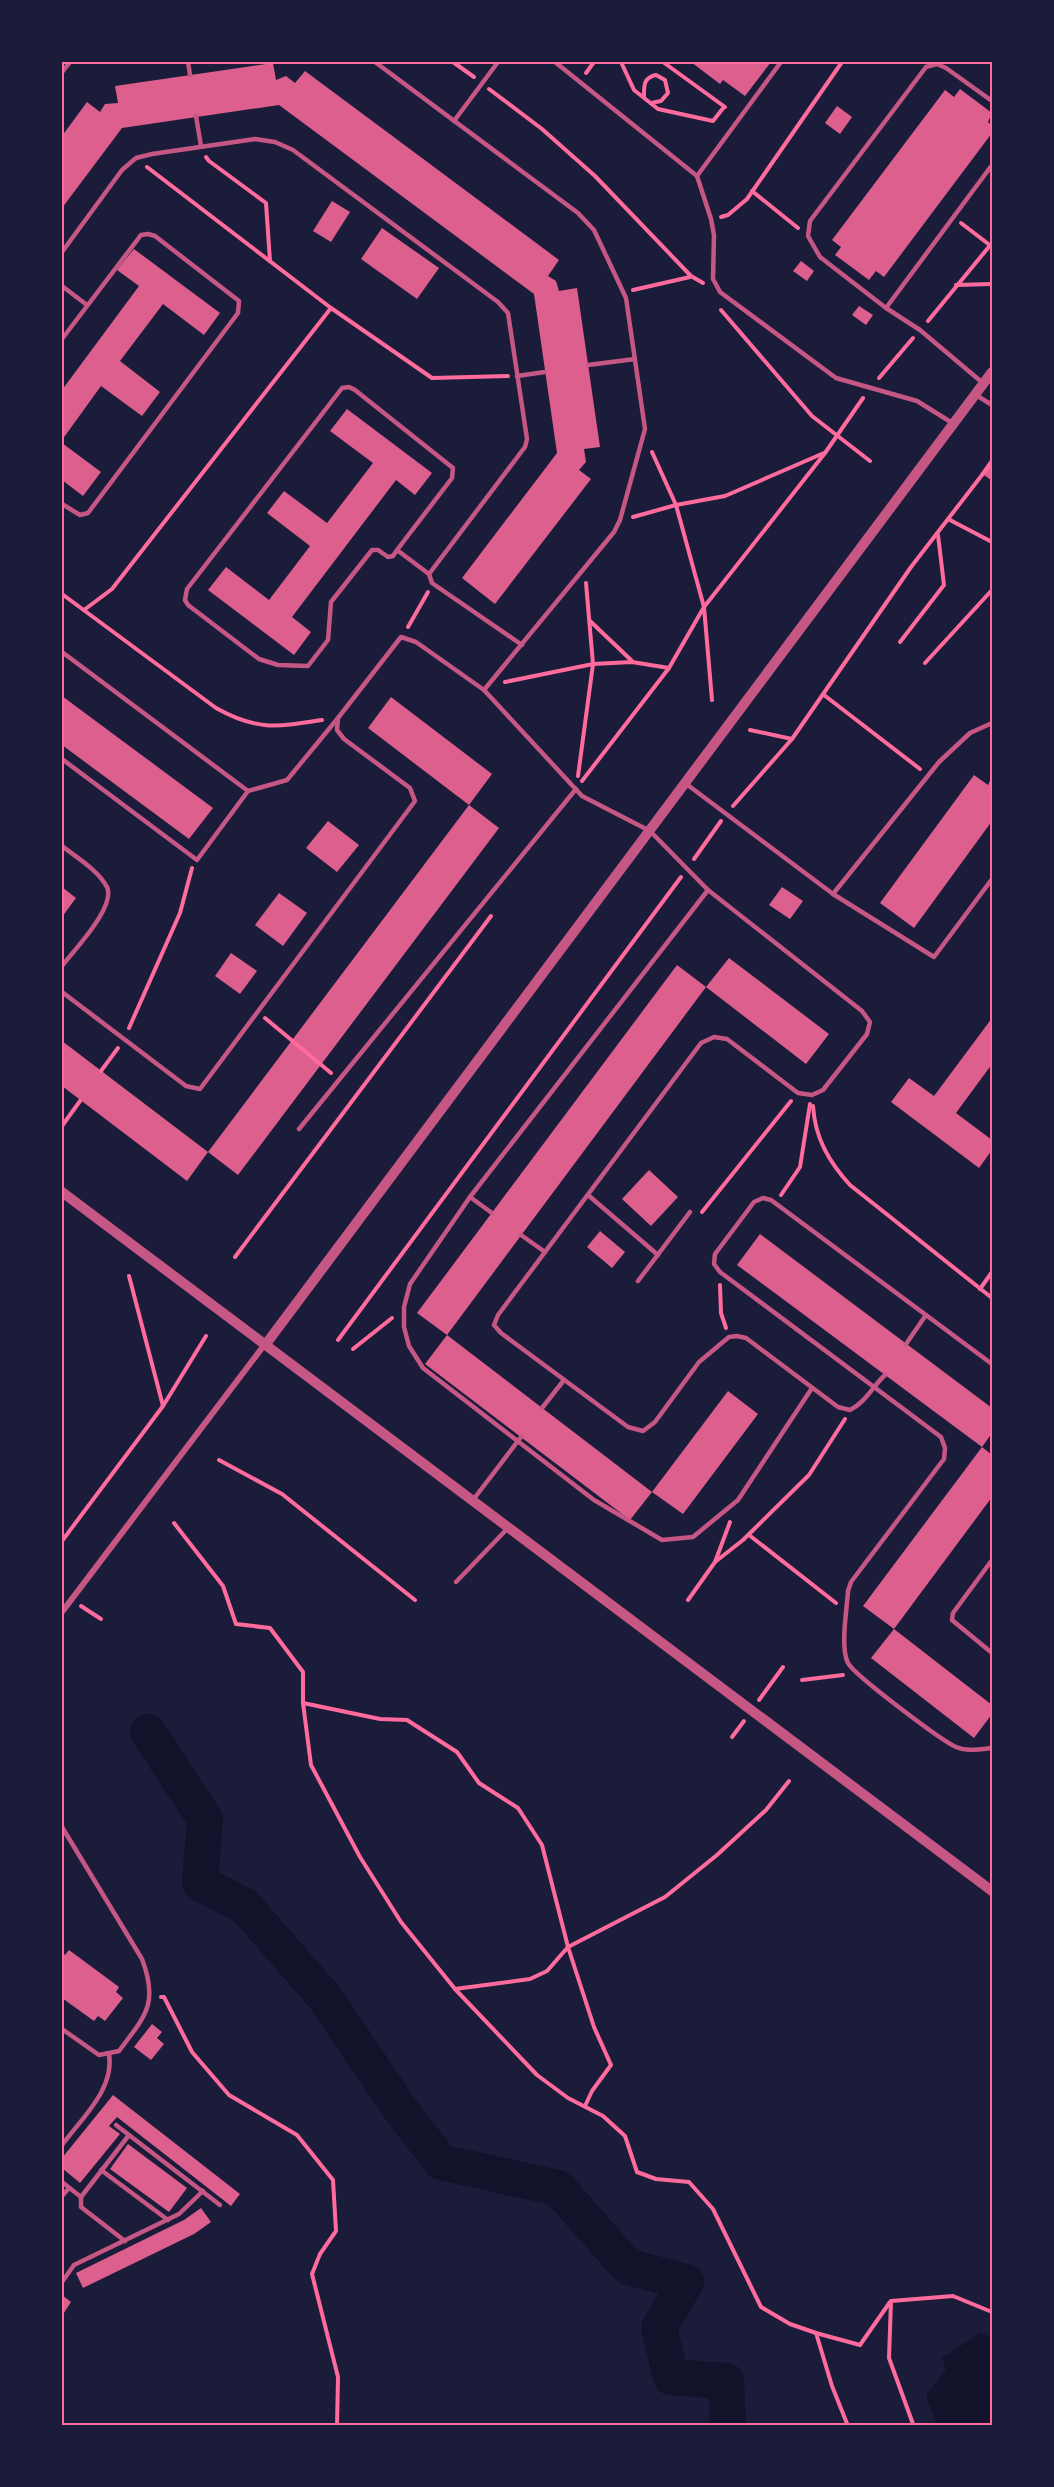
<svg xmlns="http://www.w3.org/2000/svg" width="1054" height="2487" viewBox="0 0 1054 2487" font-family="'DM Sans',sans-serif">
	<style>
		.water { fill: #12122b }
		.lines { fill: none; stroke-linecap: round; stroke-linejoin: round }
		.river { stroke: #12122b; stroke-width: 36 }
		.building { fill: #dd5f8e }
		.path { stroke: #ff6b9d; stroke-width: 4 }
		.service { stroke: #c65784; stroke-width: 4.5 }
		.minor { stroke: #c65784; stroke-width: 6 }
		.tertiary { stroke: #c65784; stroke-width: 10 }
		.neatline { fill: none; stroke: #ff6b9d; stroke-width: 2 }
	</style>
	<rect width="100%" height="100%" fill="#1b1b3a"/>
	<path class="water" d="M980 2333 992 2337V2425H937L926 2395 946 2369 942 2358Z"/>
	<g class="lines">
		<path class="river" d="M148 1732 205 1819 200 1883 245 1906 326 1999 398 2106 441 2162 558 2188 628 2267 686 2282 659 2328 671 2377 726 2381 728 2426"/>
	</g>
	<g class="building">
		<path d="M691 62H771L745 96 723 80 720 84Z"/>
		<path d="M273 63 276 80 286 76 295 83 305 71 559 260 548 276 556 281 559 291 577 288 600 447 584 449 586 462 579 470 591 479 495 604 462 578 557 453 534 294 279 105 122 128 62 208V136L87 102 100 112 105 104 118 103 115 86Z"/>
		<path d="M960 89 992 113 988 122 992 126V133L884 277 876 271 869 280 835 255 841 247 832 240 945 90 954 97Z"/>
		<path d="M837 106 852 117 840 134 825 123Z"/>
		<path d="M332 201 350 212 331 242 313 231Z"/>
		<path d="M382 228 439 268 417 299 361 259Z"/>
		<path d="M134 249 220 313 204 335 163 304 120 361 160 392 142 416 101 386 62 440V390L139 286 117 270Z"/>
		<path d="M801 261 814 271 807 281 793 271Z"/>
		<path d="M859 306 873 315 866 325 852 315Z"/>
		<path d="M347 409 432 473 415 495 396 480 292 617 311 632 294 655 208 590 226 567 269 600 310 546 267 513 284 491 327 523 373 463 330 431Z"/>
		<path d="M62 443 101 472 83 496 62 480Z"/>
		<path d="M992 457V478L991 480 981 473Z"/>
		<path d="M62 696 213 808 189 839 62 745Z"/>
		<path d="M391 697 492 774 469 805 499 828 238 1175 208 1152 187 1181 62 1086V1041L208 1152 469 805 368 728Z"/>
		<path d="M974 775 988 785 992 777V821L914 928 880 903Z"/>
		<path d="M328 821 359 845 337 872 306 848Z"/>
		<path d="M62 887 76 898 62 917Z"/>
		<path d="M782 887 803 901 790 919 769 905Z"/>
		<path d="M279 893 307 913 283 946 255 925Z"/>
		<path d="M231 953 257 971 240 994 215 976Z"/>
		<path d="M729 958 829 1034 806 1064 706 987 447 1335 417 1313 677 965 706 987Z"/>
		<path d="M992 1018V1064L956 1113 992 1140V1150L979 1168 891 1102 909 1078 934 1096Z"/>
		<path d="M649 1170 678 1197 651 1226 622 1199Z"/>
		<path d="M600 1231 625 1252 612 1268 587 1247Z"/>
		<path d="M760 1234 992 1408V1433L982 1447 737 1265Z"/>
		<path d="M447 1335 652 1492 630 1520 425 1364Z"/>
		<path d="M728 1391 758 1414 683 1514 652 1492Z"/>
		<path d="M982 1447 992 1455V1497L894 1629 863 1606Z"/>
		<path d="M894 1629 992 1705V1714L974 1738 871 1658Z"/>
		<path d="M69 1950 119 1987 116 1992 123 1998 105 2021 98 2016 94 2021 62 1998V1952L65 1955Z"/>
		<path d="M152 2024 162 2032 157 2038 164 2044 151 2060 134 2047Z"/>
		<path d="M113 2095 240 2194 231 2206 117 2117 109 2126 120 2134 80 2183 62 2168V2158Z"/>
		<path d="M128 2144 187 2188 169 2212 110 2169Z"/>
		<path d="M201 2208 211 2222 194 2234 83 2288 76 2273 184 2220Z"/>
		<path d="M62 2295 71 2302 62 2316Z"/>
	</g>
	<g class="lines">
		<g class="path">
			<path d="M453 62 474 77"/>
			<path d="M621 62 634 90 658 109 713 121 724 107"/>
			<path d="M663 62 725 107"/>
			<path d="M586 73 594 62"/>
			<path d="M489 89 542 129 595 176 691 276 703 283"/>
			<path d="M644 97C644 86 643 78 656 75L665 80 668 93 661 101 651 103"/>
			<path d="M206 157 209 161 266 203 270 261"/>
			<path d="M147 167 331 308 432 378 508 376"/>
			<path d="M752 191 798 228"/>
			<path d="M721 217 728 215 747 199 842 62"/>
			<path d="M961 223 991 246"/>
			<path d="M956 285 992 284"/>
			<path d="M633 290 690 277"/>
			<path d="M721 310 812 416 870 461"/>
			<path d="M928 321 992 243"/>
			<path d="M879 378 913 338"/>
			<path d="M652 452 676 505 704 607 712 700"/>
			<path d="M633 517 676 505 725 496 824 453"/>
			<path d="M948 519 992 542"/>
			<path d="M62 594 216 708C257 731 277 727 322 720"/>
			<path d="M84 610 112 589 331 308"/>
			<path d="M590 621 632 661"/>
			<path d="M408 627 428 592"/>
			<path d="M900 642 944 585 938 535"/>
			<path d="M925 663 992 590"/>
			<path d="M505 682 593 664 632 662 669 668"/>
			<path d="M824 695 920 769"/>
			<path d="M750 730 792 739"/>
			<path d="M578 776 593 664 586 583"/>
			<path d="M582 781 669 668 704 607 825 453 863 398"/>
			<path d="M733 806 792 739 911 567 992 462"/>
			<path d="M694 859 721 821"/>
			<path d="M265 1018 331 1073"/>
			<path d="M129 1028 180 913 192 868"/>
			<path d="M101 1071 118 1048"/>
			<path d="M813 1106C815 1138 829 1162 850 1185L992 1298"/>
			<path d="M62 1126 80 1101"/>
			<path d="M781 1195 800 1167 810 1104"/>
			<path d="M702 1212 791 1101"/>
			<path d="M235 1257 491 916"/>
			<path d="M129 1276 163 1406"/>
			<path d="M720 1285 721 1313 726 1328"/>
			<path d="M980 1289 992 1272"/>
			<path d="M338 1340 681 877"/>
			<path d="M353 1349 392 1318"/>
			<path d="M219 1460 282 1494 415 1600"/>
			<path d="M174 1523 223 1586 236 1624 270 1628 303 1672V1703L311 1765 360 1857 401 1922 455 1989 537 2075 568 2098 603 2116 625 2136 637 2172 656 2179 689 2182 713 2209 761 2307 790 2324 816 2333 832 2386 848 2426"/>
			<path d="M749 1535 836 1603"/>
			<path d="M62 1541 163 1406 206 1336"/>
			<path d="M715 1562 743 1540 809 1475 845 1419"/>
			<path d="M688 1600 715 1562 730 1522"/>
			<path d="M81 1606 101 1619"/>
			<path d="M802 1680 843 1675"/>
			<path d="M759 1700 783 1667"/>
			<path d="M303 1703 380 1719 407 1720 457 1752 479 1783 518 1808 542 1845 568 1947 594 2027 611 2065 592 2091 585 2106"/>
			<path d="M732 1737 744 1721"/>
			<path d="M455 1989 530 1979 547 1971 568 1947 665 1897 717 1855 766 1810 789 1781"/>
			<path d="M161 1997H164L192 2052 229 2095 297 2135 333 2180 336 2231 320 2254 312 2274 338 2377 337 2426"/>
			<path d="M816 2333 860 2345 890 2302"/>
			<path d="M916 2426 913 2424 889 2358 891 2301 953 2296 992 2312"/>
		</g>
		<g class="service">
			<path d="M188 62 190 75"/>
			<path d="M375 62 578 213 594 230 626 298 645 429 620 520 614 532 484 690"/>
			<path d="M555 62 697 176 711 219 714 235 713 279 720 292 836 378 917 401 954 424"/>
			<path d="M62 72 70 62"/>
			<path d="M196 116 201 146"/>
			<path d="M454 121 498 62"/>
			<path d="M697 176 781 62"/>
			<path d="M62 252 122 170 136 158 152 154 255 139 275 142 293 150 498 302 508 313 527 439 525 447 429 574 432 583 522 645"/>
			<path d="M62 286 87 305"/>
			<path d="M886 308 992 165"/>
			<path d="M62 339 141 235 148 234 155 236 239 301 238 313 88 513 80 515 62 504"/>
			<path d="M588 365 635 359"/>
			<path d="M517 376 545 372"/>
			<path d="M984 384 920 330 886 308 820 257 808 236 810 221 926 67 937 64 946 68 992 101"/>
			<path d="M976 395 992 405"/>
			<path d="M397 550 452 478 453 468 355 390 349 387 342 388 187 589 185 600 188 605 259 659 278 665 308 666 328 640 331 602 372 550H378L388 557 393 556 397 550 429 574"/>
			<path d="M62 652 248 791 287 780 338 718"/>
			<path d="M62 759 197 860 248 791"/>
			<path d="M685 783 833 894 934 957 992 879"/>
			<path d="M62 846C76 857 98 870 107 887 116 907 74 950 62 966"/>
			<path d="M708 890 862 1011 870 1022 867 1034 823 1090 812 1095 798 1093 727 1039 714 1037 701 1043 498 1315 494 1325 501 1333 628 1427 643 1431 655 1422 699 1362 729 1337 737 1336 746 1338 838 1407 850 1410C865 1403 873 1386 885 1375"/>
			<path d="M833 894 939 762 970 733 992 723"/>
			<path d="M62 992 186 1086 200 1089 415 801 410 788 344 739 337 730 338 718 401 637 416 642 484 690 582 796 650 831 708 890 470 1197 410 1284 404 1307V1327L409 1346 423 1368 594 1500 662 1540 693 1537 738 1500 812 1388"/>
			<path d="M299 1129 576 789"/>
			<path d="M588 1195 658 1255"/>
			<path d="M470 1197 492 1213"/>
			<path d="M521 1235 545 1252"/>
			<path d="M638 1281 690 1212"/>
			<path d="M906 1344 926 1315"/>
			<path d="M992 1364 771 1200 763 1198 754 1202 715 1254 714 1264 720 1272 941 1437 945 1448 944 1459 851 1582 848 1591C847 1609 840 1648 848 1663 854 1675 942 1741 956 1747 968 1752 981 1749 992 1748"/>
			<path d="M542 1408 564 1380"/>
			<path d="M473 1500 521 1437"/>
			<path d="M992 1560 953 1613 952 1620 992 1653"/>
			<path d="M456 1582 508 1528"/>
			<path d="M62 1827 142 1959C159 2004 145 2016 119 2051L99 2055 62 2029"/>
			<path d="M116 2125 129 2135"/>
			<path d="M62 2145C81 2119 115 2089 109 2054"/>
			<path d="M101 2170 168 2220"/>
			<path d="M62 2182 81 2197 129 2135 220 2205"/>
			<path d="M62 2196 69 2188"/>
			<path d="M81 2197V2207L125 2241"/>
			<path d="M62 2282 74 2265 179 2214 203 2191"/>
		</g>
		<path class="minor" d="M62 1612 265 1344"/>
		<g class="tertiary">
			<path d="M62 1192 992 1891"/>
			<path d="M266 1344 992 372"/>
		</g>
	</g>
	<rect width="1054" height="2487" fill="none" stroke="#1b1b3a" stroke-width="126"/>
	<rect x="63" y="63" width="928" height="2361" class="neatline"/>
</svg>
